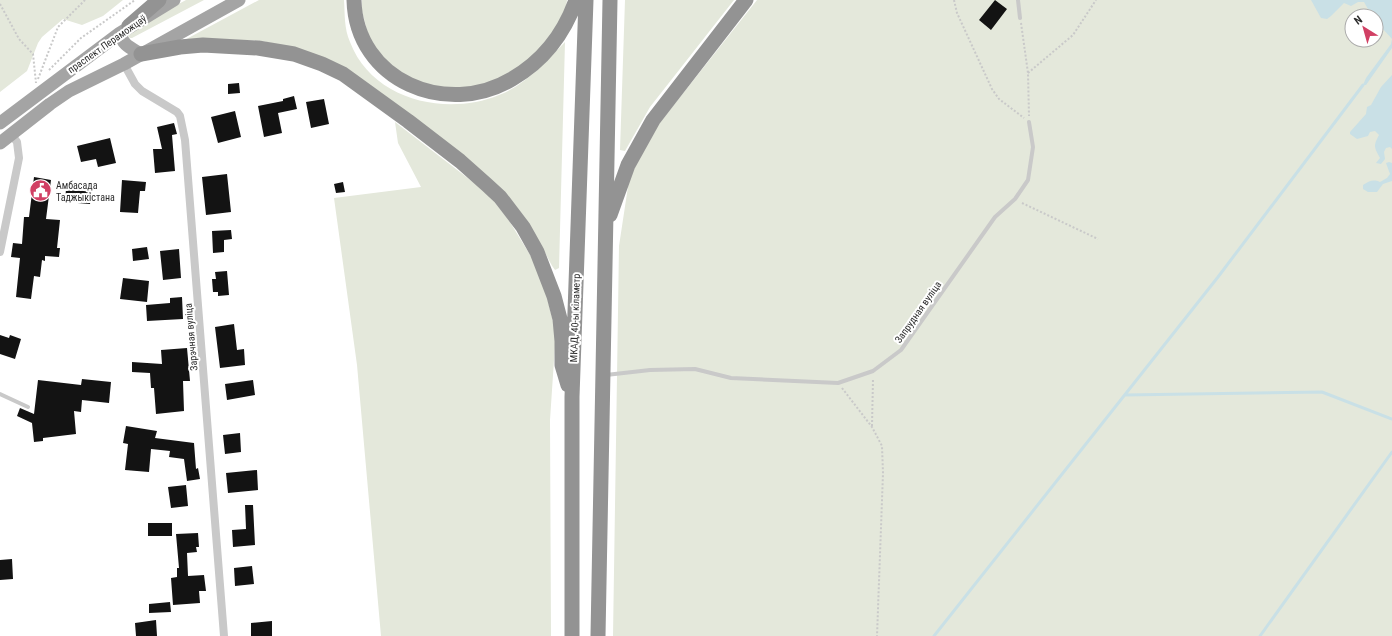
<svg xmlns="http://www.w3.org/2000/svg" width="1392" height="636" viewBox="0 0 1392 636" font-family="'Roboto Condensed',sans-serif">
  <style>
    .green { fill: #e4e8db; fill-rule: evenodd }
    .water { fill: #c9e0e6 }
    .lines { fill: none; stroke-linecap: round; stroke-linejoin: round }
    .stream { stroke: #c9e0e6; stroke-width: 3 }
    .building { fill: #131313 }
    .path { stroke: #c9c9c9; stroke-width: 2; stroke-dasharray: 2 2; stroke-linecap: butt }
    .lane { stroke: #c9c9c9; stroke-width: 4 }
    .street { stroke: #c9c9c9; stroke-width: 8 }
    .primary { stroke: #a4a4a4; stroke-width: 13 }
    .highway { stroke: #939393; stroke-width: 15 }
    .labels { text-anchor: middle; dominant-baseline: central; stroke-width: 4; stroke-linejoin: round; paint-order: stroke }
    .street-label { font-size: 10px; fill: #2c2c2c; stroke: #fff }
    .poi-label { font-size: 10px; fill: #2c2c2c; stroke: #fff; text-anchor: start }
  </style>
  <rect width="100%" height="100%" fill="#fff"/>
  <path class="green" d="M0 0H123L103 16 82 25 63 19 42 37 38 43 27 71 0 92Z
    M186 0H204L132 38H130L128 36V32L130 30Z
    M259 0H344C345 15 344 28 350 42 372 100 446 117 499 95 527 84 545 62 565 42L559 268 555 270C550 264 548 257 544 251 533 232 523 214 509 198L295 48 262 41 221 39 179 43Z
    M362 0H567L566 7 560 23 524 68 467 92 413 85 371 46 362 11Z
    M625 0H734L650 107 625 151 620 150Z
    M757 0H1392V636H613L619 246 629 180 650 135ZM1352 16H1376V40H1352Z
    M395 122 478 186 493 200 508 219 532 258 542 278 558 341 555 345 550 420 551 636H381L357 365 334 198 421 187 398 143Z"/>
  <path class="water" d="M1311 0H1392V48L1366 85H1363L1366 78 1391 44 1392 39C1389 35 1383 30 1381 26 1379 18 1377 11 1368 9L1364 2H1358L1351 6 1344 3 1331 16 1327 19 1321 18Z
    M1392 75V149L1390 147 1386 148 1384 152 1385 159 1381 164 1376 163 1380 158C1374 147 1373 146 1379 135L1375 131 1370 132 1368 136 1357 139 1350 134V132L1366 114 1367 107 1371 105 1381 87Z
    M1389 162 1392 163V181L1383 184 1377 192H1368L1363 189V185C1369 181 1373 179 1380 182L1387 178 1390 174 1386 163Z"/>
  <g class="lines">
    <path class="stream" d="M1125 395 1322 392 1392 419
      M934 636 1218 277 1363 85
      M1260 636 1392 452"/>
  </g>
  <path class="building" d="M995 0 1007 9 991 30 979 20Z
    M239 83 240 93 228 94V84Z
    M294 96 297 109 278 113 282 133 264 137 258 106 283 101V99Z
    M324 99 329 124 311 128 306 102Z
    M235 111 241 137 218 143 211 117Z
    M174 123 177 134 172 135 175 171 155 173 153 149H162L157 127Z
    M110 138 116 163 98 167 96 159 81 162 77 146Z
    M227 174 231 212 206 215 202 177Z
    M34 177 51 180 46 219 60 220 57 248H60L59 257 45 256V261L42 260 40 277 34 276 31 299 16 297 20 258 11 257 13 243 22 244 24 217H29Z
    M122 180 146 182 145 191H140L138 213 120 212Z
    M343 182 345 192 336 193 334 184Z
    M66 189 92 192 90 204 65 202Z
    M231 230 232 239 224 240V252L213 253 212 231Z
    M147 247 149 259 133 261 132 249Z
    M179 249 181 278 163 280 160 251Z
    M227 271 229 295 218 296V292H213L212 279H216L215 272Z
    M123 278 149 281 147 302 120 299Z
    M182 297 183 319 147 321 146 305 170 303V298Z
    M234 324 237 350 244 349 245 365 220 368 215 327Z
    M0 335 9 338 10 335 21 339 15 359 0 354Z
    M187 348 190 381H183L184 411 156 414 154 388H151L150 373 132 372V362L162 364 161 350Z
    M82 379 111 382 109 403 82 400 81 412 74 411 76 434 43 438V441L34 442 32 423 17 416 20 408 34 414 38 380 81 385Z
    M253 380 255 395 227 400 225 384Z
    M126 426 157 431 155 438 194 443 196 469 198 468 200 479 187 481 184 459 169 457 170 451 151 449 149 472 125 470 128 444 123 443Z
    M240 433 241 452 225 454 223 435Z
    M257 470 258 490 228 493 226 473Z
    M186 485 188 506 171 508 168 487Z
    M245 505H253L255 545 233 547 232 530 246 529Z
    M148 523H172V536H148Z
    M198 533 199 547H196L197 552 187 553 188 576 204 575 206 591H199L200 603 173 605 171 578 177 577V568H179L176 534Z
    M12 559 13 579 0 580V560Z
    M252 566 254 584 235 586 234 568Z
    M170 602 171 612 149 613V604Z
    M156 620 157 636H136L135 623Z
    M272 621V636H251V623Z"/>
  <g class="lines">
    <path class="path" d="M954 0 957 13 992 89 999 99 1024 118
      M0 4 19 39 33 54 36 83
      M1021 23 1028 73 1029 116
      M49 70 81 38 135 0
      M1028 73 1073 35 1096 0
      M38 79 58 27 85 0
      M1022 203 1098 239
      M842 388 872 427 882 446 883 473 877 636
      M872 426 873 379"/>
    <path class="lane" d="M1018 0 1020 18
      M606 375 650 370 695 369 731 378 838 383 873 371 901 350 995 217 1015 199 1028 180 1033 147 1029 122
      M0 394 28 407"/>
    <path class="street" d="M124 64 135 84 142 91 177 112 180 116 185 140 224 636
      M0 252 19 158 17 142 11 134"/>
    <path class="primary" d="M120 33C122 45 131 48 141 54
      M0 123 120 33 174 0
      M0 143 50 104 69 91 124 64 239 0"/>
    <path class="highway" d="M354 0C356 81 447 118 512 79 543 61 564 34 576 0
      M129 26 159 0
      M141 54 180 47 203 45 258 48 294 54 322 64 343 74 408 121 460 161 487 185 500 197 523 227 537 252 554 296 560 319 562 341V365L568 385
      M610 215 628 165 653 120 746 0
      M572 636V397L586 0
      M598 636 610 0"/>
  </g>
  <defs>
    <symbol id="civic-disc" viewBox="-11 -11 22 22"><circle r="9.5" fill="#d14064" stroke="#fff"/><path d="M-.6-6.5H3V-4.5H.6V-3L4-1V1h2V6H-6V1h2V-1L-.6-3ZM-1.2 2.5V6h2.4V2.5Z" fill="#fff"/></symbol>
  </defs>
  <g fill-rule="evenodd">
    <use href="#civic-disc" x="28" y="178" width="25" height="25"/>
  </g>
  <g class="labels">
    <g class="street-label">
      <text transform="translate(107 44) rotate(-35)">праспект Пераможцаў</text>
      <text transform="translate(918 312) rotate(-55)">Запрудная вуліца</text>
      <text transform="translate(575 318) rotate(-88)">МКАД, 40-ы кіламетр</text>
      <text transform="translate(191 337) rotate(-95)">Зарэчная вуліца</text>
    </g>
    <g class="poi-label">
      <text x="56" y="185">Амбасада<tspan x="56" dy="12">Таджыкістана</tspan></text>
    </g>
  </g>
  <g transform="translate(1364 28) rotate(323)"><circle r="19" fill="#ffffff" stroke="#ababab"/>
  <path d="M0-3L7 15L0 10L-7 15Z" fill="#d14064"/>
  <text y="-6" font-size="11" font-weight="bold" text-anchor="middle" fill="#2c2c2c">N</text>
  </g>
</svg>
